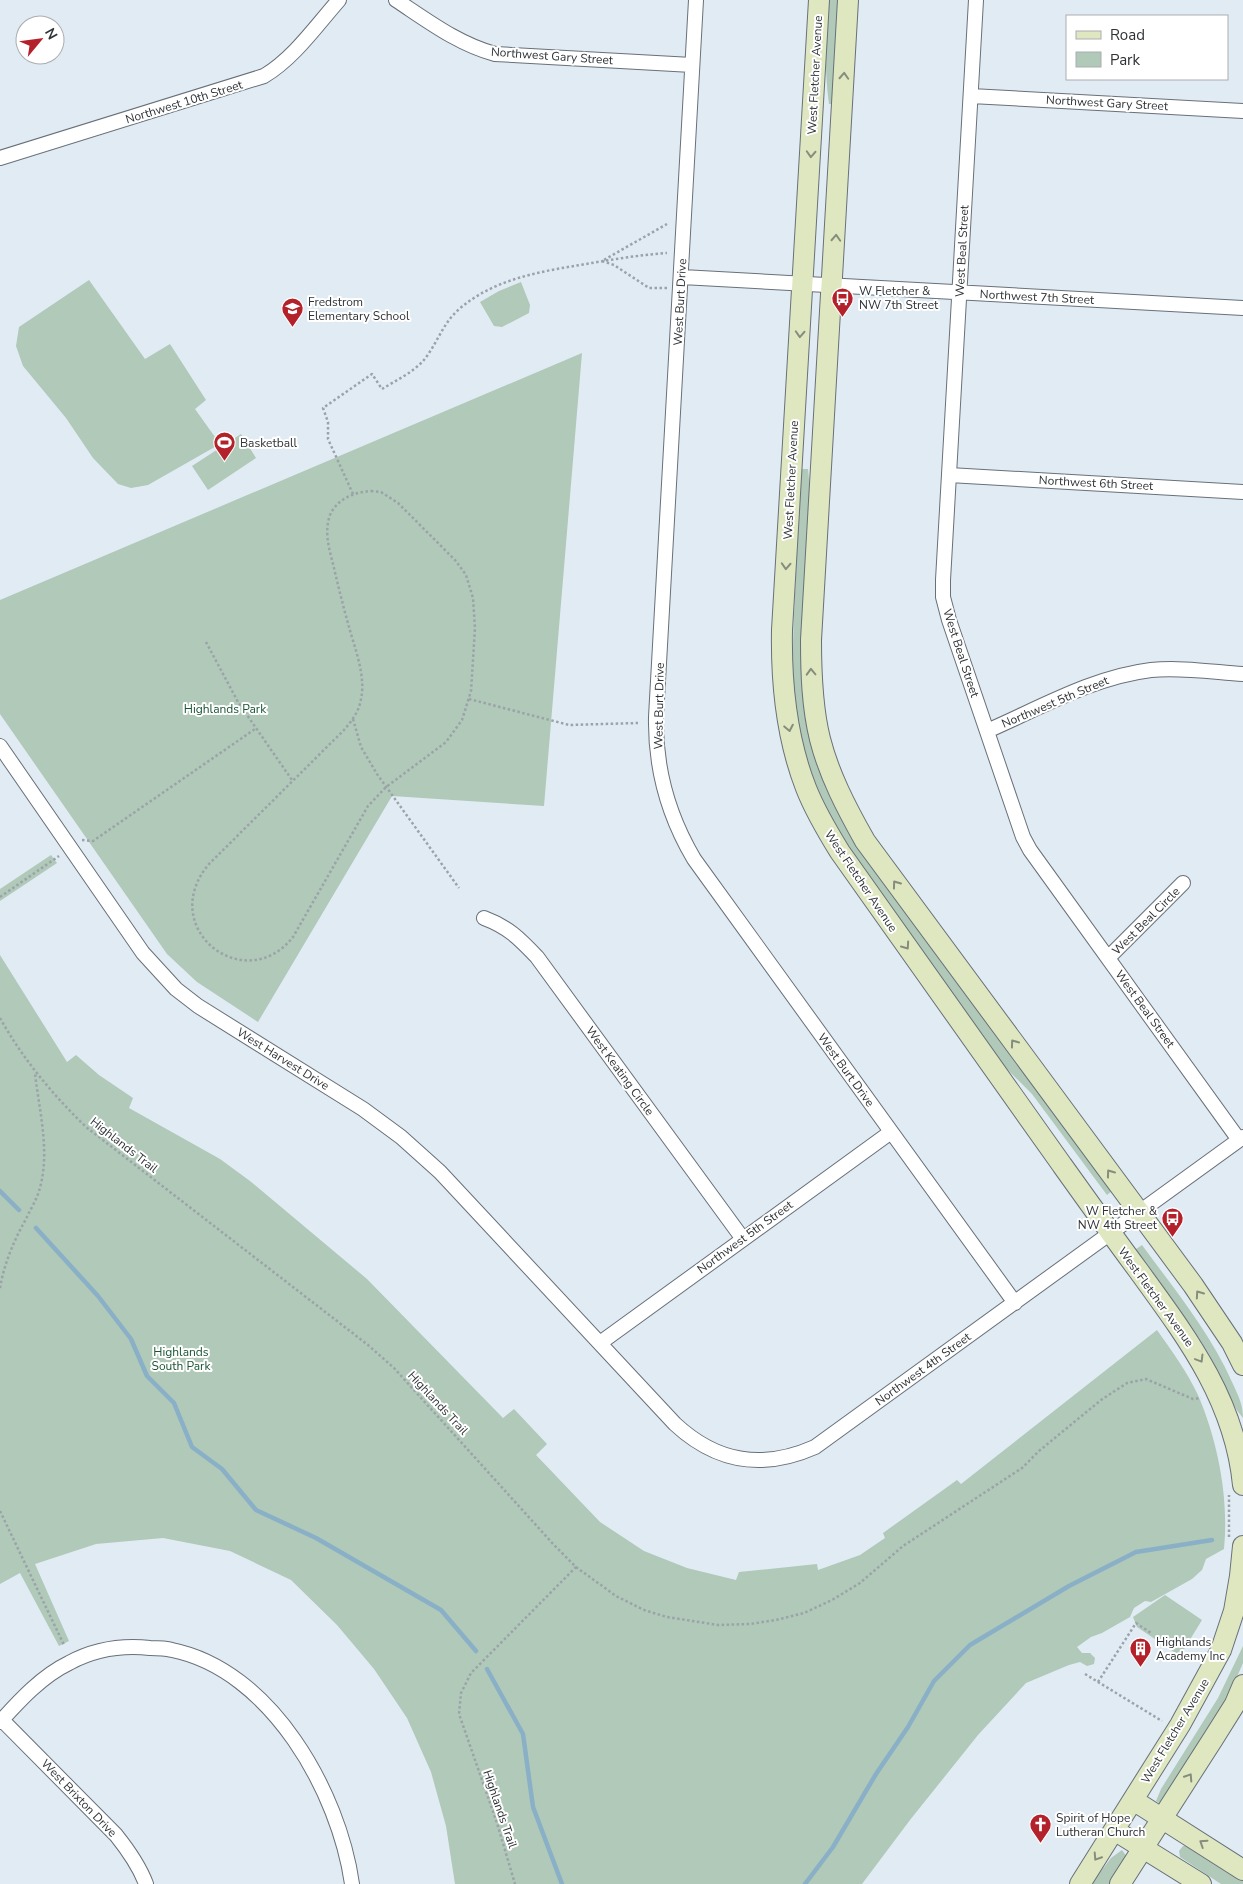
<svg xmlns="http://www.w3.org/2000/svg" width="1243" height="1884" viewBox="0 0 1243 1884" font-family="'Nunito Sans',sans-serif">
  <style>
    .green { fill: #b0c9b8 }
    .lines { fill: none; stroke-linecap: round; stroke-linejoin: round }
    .stream { stroke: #8ab0c7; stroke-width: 4.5 }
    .minor-casing { stroke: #687078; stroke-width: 16 }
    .secondary-casing { stroke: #687078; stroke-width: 22 }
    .path { stroke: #9ba3a9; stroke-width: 2.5; stroke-dasharray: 2.5 2.5; stroke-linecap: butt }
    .minor { stroke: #fff; stroke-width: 14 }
    .secondary { stroke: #dfe7c1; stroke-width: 20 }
    .oneway { stroke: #878d7c }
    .labels { text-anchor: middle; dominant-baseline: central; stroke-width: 4; stroke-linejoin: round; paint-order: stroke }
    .street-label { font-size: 12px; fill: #2f3336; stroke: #fff }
    .poi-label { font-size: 12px; fill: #2f3336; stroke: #fff; text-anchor: start }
    .park-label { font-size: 12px; fill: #195534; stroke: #fff }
  </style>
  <rect width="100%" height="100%" fill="#e1ebf4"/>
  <path class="green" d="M828 0H839L834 104H829C824 69 826 35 828 0Z
    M89 280 145 359 170 344 206 400 195 409 220 444 148 485 131 488 118 484 93 458 66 418 23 366 16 346 19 327Z
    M521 282 530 305 529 313 502 327 494 326 480 302 499 291Z
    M582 353 544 806 392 796 258 1022 197 982 167 954 0 714V600Z
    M241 434 256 458 208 490 192 466Z
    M801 469H808L810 490 817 758 1113 1190 1107 1195 1032 1094 1003 1065 855 859C829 818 808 775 799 727 790 683 793 639 795 594 797 552 799 511 801 469Z
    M51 855 57 863 0 901V889Z
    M0 955 67 1062 76 1055 99 1075 133 1098 129 1108 220 1159 250 1181 367 1279 503 1418 514 1409 547 1444 536 1455 600 1522 644 1551 687 1568 736 1580 739 1572 817 1564 818 1570 860 1555 885 1538 883 1533 957 1480 961 1484 1157 1330C1172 1351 1187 1372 1198 1395 1218 1442 1229 1498 1224 1549L1206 1559 1202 1570 1192 1579 1151 1602 1145 1601 1134 1608 1130 1617 1102 1633 1091 1637 1077 1647 1082 1653H1090L1095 1658 1094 1664 1087 1666 1080 1662 1069 1665 1026 1683 978 1735 910 1820 862 1884H455L446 1826 431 1772 407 1718 374 1669 337 1625 291 1580 230 1551 163 1538 96 1544 35 1564 69 1641 59 1646 20 1573 0 1584Z
    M1142 1245C1174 1289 1210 1332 1232 1382 1238 1395 1243 1404 1243 1418 1227 1400 1221 1375 1209 1354 1187 1317 1160 1283 1136 1249Z
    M1165 1595 1202 1620 1180 1656 1137 1627 1133 1617Z
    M1243 1646V1663L1229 1695 1161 1804 1156 1801 1161 1789 1218 1698Z
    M1189 1845 1243 1879V1884H1221L1180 1857 1179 1851 1183 1846Z
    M1122 1850 1127 1857 1110 1884H1091L1111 1858Z"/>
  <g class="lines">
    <path class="stream" d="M0 1191 19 1210
      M36 1228 98 1296 131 1339 147 1376 174 1403 192 1447 222 1469 256 1510 316 1538 441 1610 476 1651
      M487 1669 523 1734 533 1807 562 1884
      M805 1884 833 1847 876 1774 908 1727 934 1681 970 1645 1069 1586 1136 1552 1212 1540"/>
    <defs>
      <path id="minor" d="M396 0C428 21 458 44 495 54L692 65
        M696 0 656 717C655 768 668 815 694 859L1015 1303
        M976 0 943 580V597L949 620 1023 837 1030 850 1239 1140
        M971 96 1243 111
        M0 158 264 76C294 58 316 26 339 0
        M682 277 1243 308
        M949 475 1243 492
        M987 731C1040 708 1093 677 1151 670 1181 667 1213 672 1243 674
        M0 746 143 953 176 989 198 1006 363 1109 401 1137 440 1172 675 1424C717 1463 763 1470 815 1447L1243 1137
        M484 918C508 927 519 938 537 957L743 1239
        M1108 958 1183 883
        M600 1343 891 1132
        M2 1720 116 1835C128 1850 139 1865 146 1884
        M0 1722C20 1700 42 1676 69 1663 93 1650 122 1645 150 1648 157 1648 165 1648 172 1650 271 1670 339 1792 352 1884"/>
      <path id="secondary" d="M819 0 782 630C781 683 786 737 806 788 815 811 827 831 840 852 914 957 988 1061 1062 1165 1087 1200 1112 1235 1138 1270 1186 1336 1235 1400 1243 1485
        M848 0 811 640C811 673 812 707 820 739 829 775 847 809 865 841L1193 1285 1232 1343 1243 1365
        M1133 1800 1243 1870
        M1114 1830 1201 1884
        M1080 1884 1180 1725 1221 1650 1234 1611 1240 1576 1243 1546
        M1120 1884 1213 1739 1235 1704 1243 1685"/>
    </defs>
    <use href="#minor" class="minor-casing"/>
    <use href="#secondary" class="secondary-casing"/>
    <path class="path" d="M667 288H649L614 265 602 261 667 224
      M371 491 381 492 398 503 455 560 466 575 473 598 475 628 471 691 462 720 446 742 386 787 368 806 293 937C245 998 155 928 209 864L343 731C351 722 359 712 361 699 366 676 355 649 349 627 343 606 338 585 333 564 329 548 324 532 330 515 337 499 354 492 371 491Z
      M353 494 328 439V422L323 408 372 374 382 389C395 381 412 373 423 361 436 346 442 325 457 311 491 280 537 272 580 265 609 260 638 255 667 253
      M206 642 238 702 292 780
      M469 699 569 725 638 723
      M353 719 361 747 377 774 459 888
      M82 840 93 841 255 729
      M0 897 59 856
      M0 1018C23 1059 52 1094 86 1127L368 1345 394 1368 554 1545 576 1567 471 1673 461 1693 459 1714 497 1823 515 1884
      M0 1288C4 1264 14 1240 26 1219 30 1210 36 1201 39 1191 51 1153 39 1111 35 1073
      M0 1511 64 1645
      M1229 1537V1495
      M576 1567 616 1596 644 1610 667 1617 718 1625 750 1624 776 1620 804 1613 832 1600 860 1583 903 1546 1022 1468 1039 1451 1101 1400 1127 1383 1146 1379 1193 1399 1201 1398
      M1085 1674 1162 1721
      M1098 1682 1136 1623 1151 1633"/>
    <use href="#minor" class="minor"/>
    <use href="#secondary" class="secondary"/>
  </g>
  <defs><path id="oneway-chevron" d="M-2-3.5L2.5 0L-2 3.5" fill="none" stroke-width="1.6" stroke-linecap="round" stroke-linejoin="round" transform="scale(1.25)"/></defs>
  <g class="oneway">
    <use href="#oneway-chevron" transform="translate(844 76) rotate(-87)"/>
    <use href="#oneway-chevron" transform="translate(811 154) rotate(93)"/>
    <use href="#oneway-chevron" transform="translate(836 238) rotate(-87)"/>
    <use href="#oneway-chevron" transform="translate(800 334) rotate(93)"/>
    <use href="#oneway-chevron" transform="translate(786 566) rotate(93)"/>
    <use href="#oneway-chevron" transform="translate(811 672) rotate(-92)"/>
    <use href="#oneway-chevron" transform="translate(789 728) rotate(79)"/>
    <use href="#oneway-chevron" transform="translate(896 884) rotate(-126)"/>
    <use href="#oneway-chevron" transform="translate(906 946) rotate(55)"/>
    <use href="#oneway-chevron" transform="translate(1014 1043) rotate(-126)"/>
    <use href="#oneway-chevron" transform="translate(1110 1173) rotate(-126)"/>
    <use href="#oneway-chevron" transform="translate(1199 1294) rotate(-125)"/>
    <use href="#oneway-chevron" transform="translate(1200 1359) rotate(59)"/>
    <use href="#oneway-chevron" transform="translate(1189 1777) rotate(-57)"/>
    <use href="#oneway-chevron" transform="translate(1203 1843) rotate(-147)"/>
    <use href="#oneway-chevron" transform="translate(1097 1857) rotate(123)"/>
  </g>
  <defs>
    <symbol id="bus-pin" viewBox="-11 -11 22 30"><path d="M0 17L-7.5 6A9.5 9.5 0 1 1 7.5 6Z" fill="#b3222a" stroke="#fff"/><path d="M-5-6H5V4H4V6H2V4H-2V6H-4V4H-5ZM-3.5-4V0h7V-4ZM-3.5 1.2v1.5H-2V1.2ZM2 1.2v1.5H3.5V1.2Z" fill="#fff"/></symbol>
    <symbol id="school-pin" viewBox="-11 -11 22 30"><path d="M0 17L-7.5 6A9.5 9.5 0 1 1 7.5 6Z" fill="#b3222a" stroke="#fff"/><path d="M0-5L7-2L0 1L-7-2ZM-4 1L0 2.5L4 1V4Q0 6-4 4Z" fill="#fff"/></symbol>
    <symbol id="stadium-pin" viewBox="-11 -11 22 30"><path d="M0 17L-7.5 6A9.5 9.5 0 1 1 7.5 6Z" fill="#b3222a" stroke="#fff"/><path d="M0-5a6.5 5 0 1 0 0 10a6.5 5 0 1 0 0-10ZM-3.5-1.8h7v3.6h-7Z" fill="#fff"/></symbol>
    <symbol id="building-pin" viewBox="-11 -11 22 30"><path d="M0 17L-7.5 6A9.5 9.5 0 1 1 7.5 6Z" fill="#b3222a" stroke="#fff"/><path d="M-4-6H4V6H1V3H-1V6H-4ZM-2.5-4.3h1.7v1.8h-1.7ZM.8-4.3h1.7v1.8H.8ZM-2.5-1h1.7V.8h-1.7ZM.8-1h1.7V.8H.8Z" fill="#fff"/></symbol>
    <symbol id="church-pin" viewBox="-11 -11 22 30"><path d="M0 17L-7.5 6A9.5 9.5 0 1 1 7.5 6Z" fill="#b3222a" stroke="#fff"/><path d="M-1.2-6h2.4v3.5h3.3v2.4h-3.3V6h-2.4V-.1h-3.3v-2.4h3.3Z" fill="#fff"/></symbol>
  </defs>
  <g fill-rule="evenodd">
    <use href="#bus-pin" x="830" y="286" width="25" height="34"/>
    <use href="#school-pin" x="280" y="296" width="25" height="34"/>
    <use href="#stadium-pin" x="212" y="430" width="25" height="34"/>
    <use href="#bus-pin" x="1160" y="1206" width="25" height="34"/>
    <use href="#building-pin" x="1128" y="1636" width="25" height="34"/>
    <use href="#church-pin" x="1028" y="1812" width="25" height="34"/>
  </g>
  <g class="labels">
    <g class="street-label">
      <text transform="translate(552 56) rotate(4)">Northwest Gary Street</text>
      <text transform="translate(815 75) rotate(-87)">West Fletcher Avenue</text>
      <text transform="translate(184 102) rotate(-17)">Northwest 10th Street</text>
      <text transform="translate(1107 103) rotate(3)">Northwest Gary Street</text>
      <text transform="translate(962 251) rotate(-87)">West Beal Street</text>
      <text transform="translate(1037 297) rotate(3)">Northwest 7th Street</text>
      <text transform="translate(680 302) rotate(-87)">West Burt Drive</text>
      <text transform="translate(791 480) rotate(-87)">West Fletcher Avenue</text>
      <text transform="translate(1096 483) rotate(3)">Northwest 6th Street</text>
      <text transform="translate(961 653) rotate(72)">West Beal Street</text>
      <text transform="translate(1055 702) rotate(-23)">Northwest 5th Street</text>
      <text transform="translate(659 706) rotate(-89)">West Burt Drive</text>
      <text transform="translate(861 881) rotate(56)">West Fletcher Avenue</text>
      <text transform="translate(1146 921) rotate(-45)">West Beal Circle</text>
      <text transform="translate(1145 1009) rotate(54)">West Beal Street</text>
      <text transform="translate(283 1059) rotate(32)">West Harvest Drive</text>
      <text transform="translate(846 1070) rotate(54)">West Burt Drive</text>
      <text transform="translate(620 1071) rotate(54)">West Keating Circle</text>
      <text transform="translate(124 1145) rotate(38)">Highlands Trail</text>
      <text transform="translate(745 1237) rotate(-36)">Northwest 5th Street</text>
      <text transform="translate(1156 1297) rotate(54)">West Fletcher Avenue</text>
      <text transform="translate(923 1369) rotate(-36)">Northwest 4th Street</text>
      <text transform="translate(438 1403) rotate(47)">Highlands Trail</text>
      <text transform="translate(1175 1731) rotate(-59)">West Fletcher Avenue</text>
      <text transform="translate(79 1798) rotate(46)">West Brixton Drive</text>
      <text transform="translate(500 1809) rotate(71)">Highlands Trail</text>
    </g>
    <g class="poi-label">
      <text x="859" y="291">W Fletcher &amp;<tspan x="859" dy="14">NW 7th Street</tspan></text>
      <text x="308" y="302">Fredstrom<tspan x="308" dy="14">Elementary School</tspan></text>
      <text x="240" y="443">Basketball</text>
      <text x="1157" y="1211" text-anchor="end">W Fletcher &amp;<tspan x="1157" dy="14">NW 4th Street</tspan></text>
      <text x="1156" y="1642">Highlands<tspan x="1156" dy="14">Academy Inc</tspan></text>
      <text x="1056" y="1818">Spirit of Hope<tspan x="1056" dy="14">Lutheran Church</tspan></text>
    </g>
    <g class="park-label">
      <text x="225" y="709">Highlands Park</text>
      <text x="181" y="1352">Highlands<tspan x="181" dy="14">South Park</tspan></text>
    </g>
  </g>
  <rect x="1066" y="15" width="162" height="65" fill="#ffffff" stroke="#acadaf"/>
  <rect x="1076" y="31" width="25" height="8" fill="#dfe7c1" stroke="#acadaf"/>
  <text x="1110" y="40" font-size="15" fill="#2f3336">Road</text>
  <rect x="1076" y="52" width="25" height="15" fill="#b0c9b8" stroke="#acadaf"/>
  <text x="1110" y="65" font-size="15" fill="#2f3336">Park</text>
  <g transform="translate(40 40) rotate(61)"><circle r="24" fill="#ffffff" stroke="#acadaf"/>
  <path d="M0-4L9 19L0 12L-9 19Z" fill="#b3222a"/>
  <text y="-8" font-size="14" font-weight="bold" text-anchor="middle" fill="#2f3336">N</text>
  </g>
</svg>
